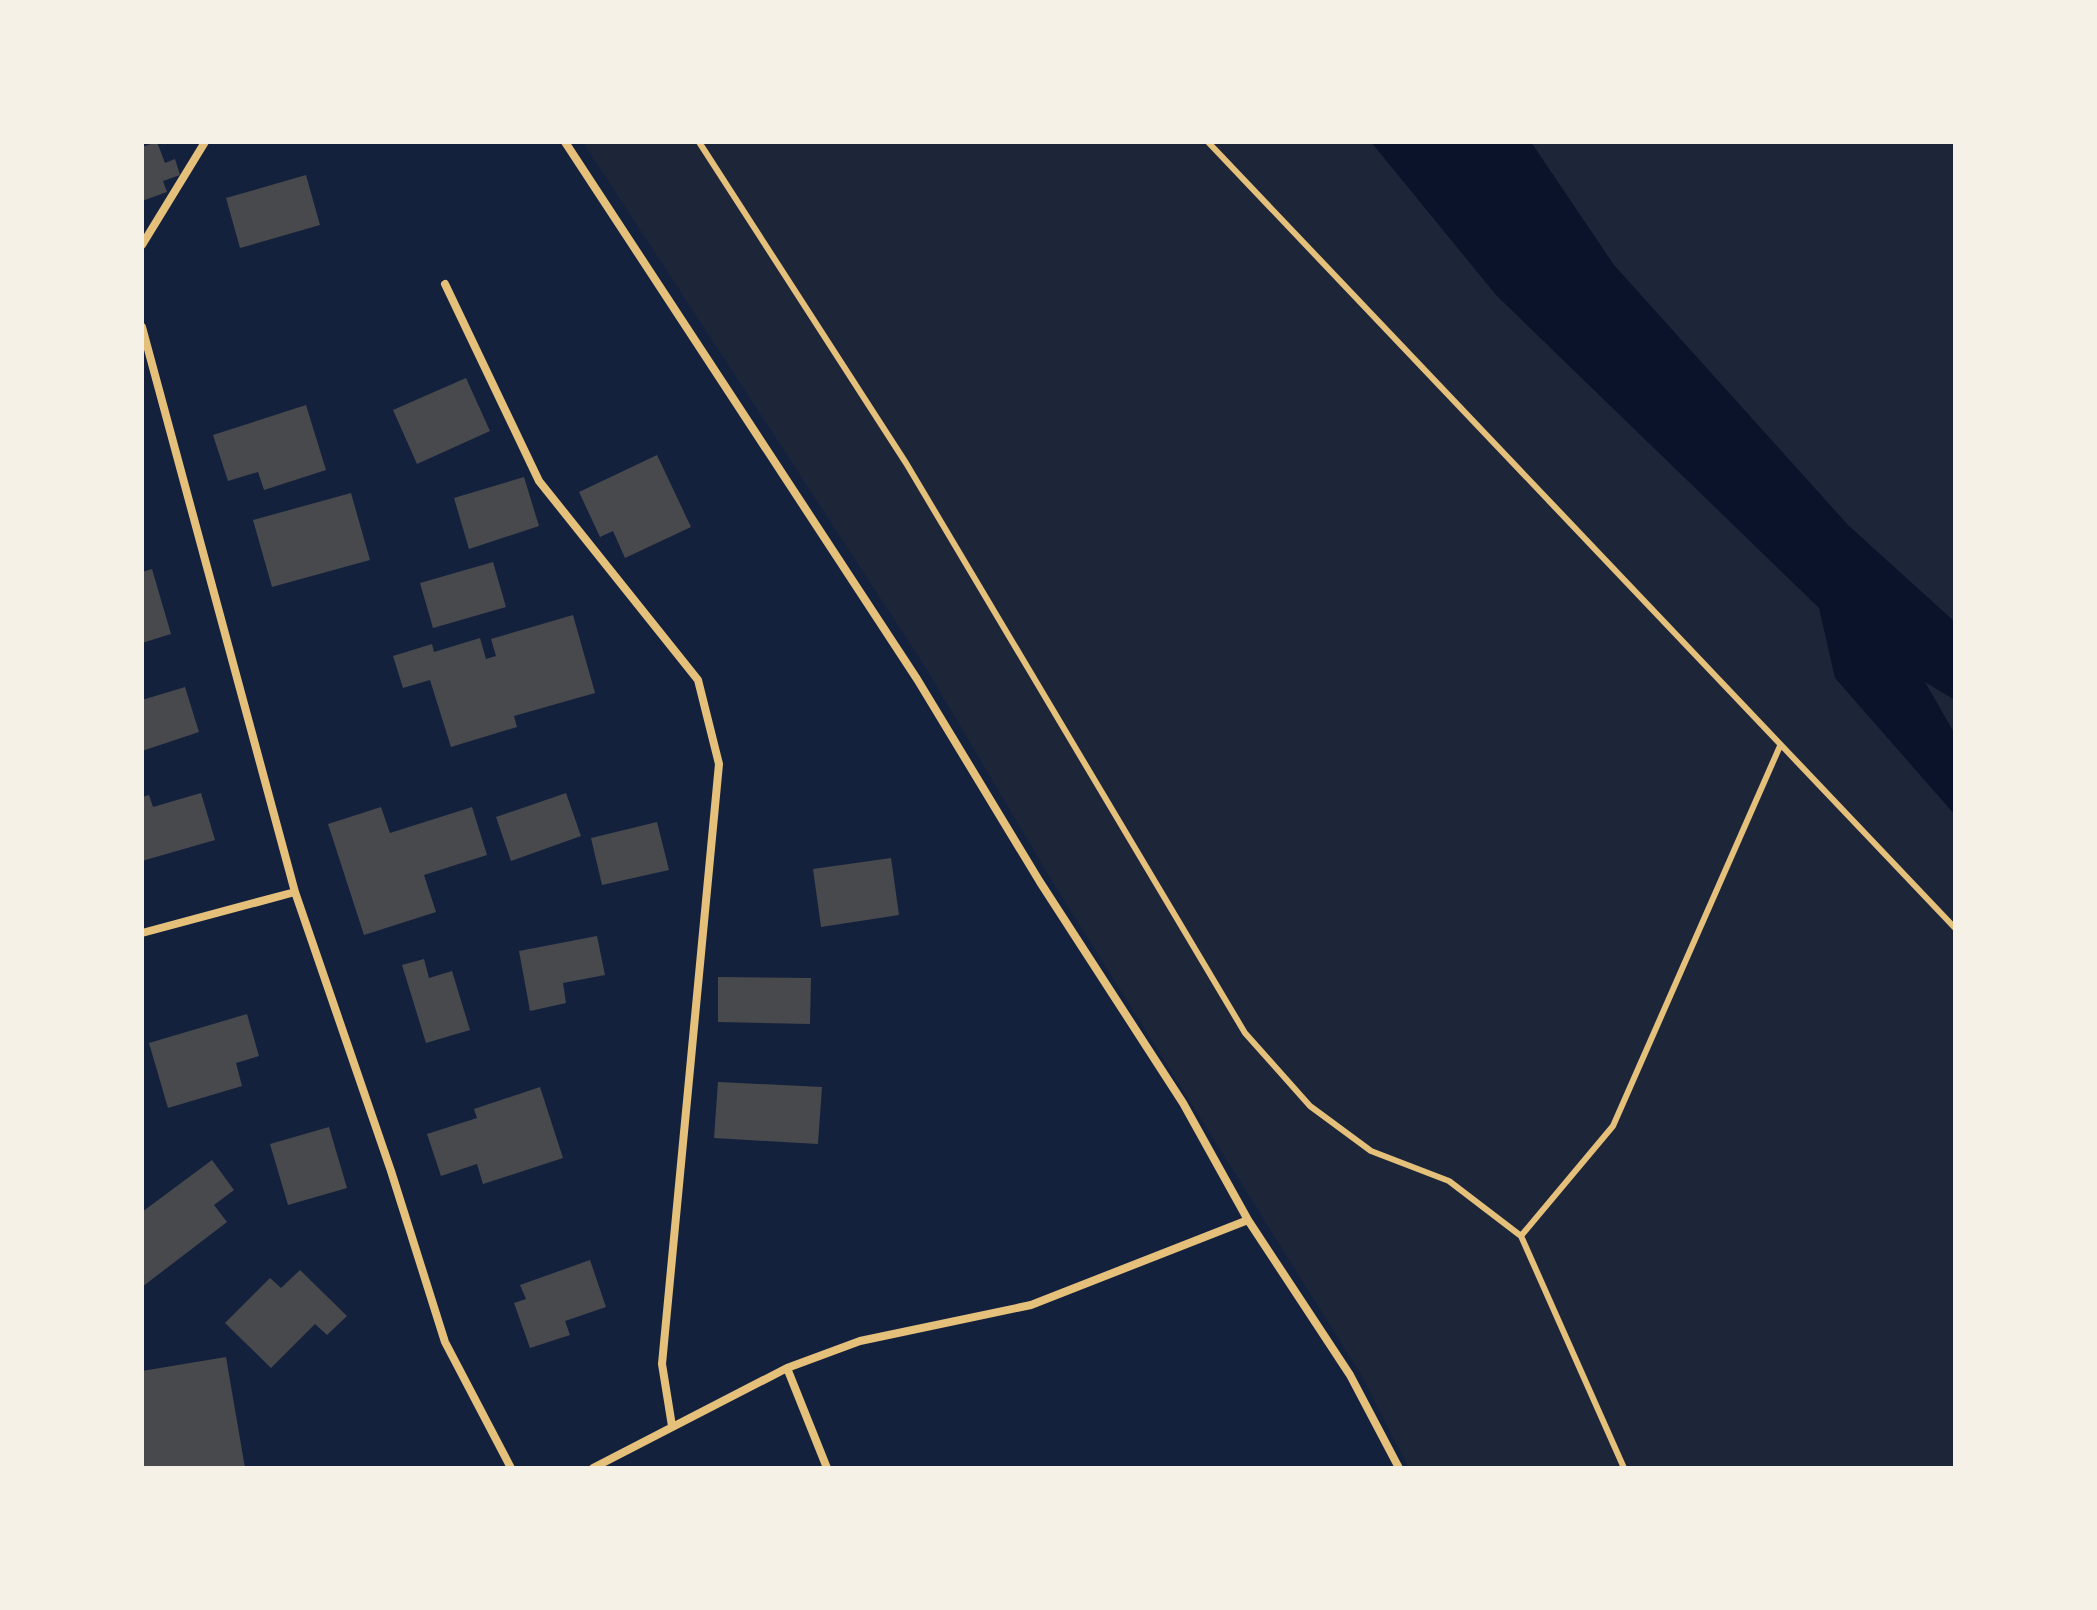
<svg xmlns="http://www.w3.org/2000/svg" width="2097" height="1610" viewBox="0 0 2097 1610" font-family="'PT Sans',sans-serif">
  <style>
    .green { fill: #1d2539 }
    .water { fill: #0b132b }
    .building { fill: #48494c }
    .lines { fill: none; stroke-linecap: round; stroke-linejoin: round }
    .service { stroke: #e5c07b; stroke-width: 6 }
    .minor { stroke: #e5c07b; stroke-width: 8 }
  </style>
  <rect width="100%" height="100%" fill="#14213d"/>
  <path class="green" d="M583 142H1955V1468H1409L1360 1373 1049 876 926 668Z"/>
  <path class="water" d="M1371 142H1531L1614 265 1848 525 1955 622V700L1925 682 1955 734V815L1835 678 1819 608 1496 295Z"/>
  <path class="building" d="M157 142 165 163 175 159 180 175 163 181 167 192 142 201V147Z
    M306 175 320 225 240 248 226 198Z
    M466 378 490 431 417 464 393 410Z
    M306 405 326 470 264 490 258 472 228 481 213 435Z
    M657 455 691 527 625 558 613 531 600 537 579 492Z
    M524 477 539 526 469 549 454 498Z
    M351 493 370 560 272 587 253 520Z
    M493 562 506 607 433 628 420 583Z
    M152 569 171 634 142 643V572Z
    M573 615 595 693 514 716 517 727 451 747 430 680 403 688 393 656 432 644 434 652 480 638 486 659 496 656 491 639Z
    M185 687 199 732 142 751V700Z
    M201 793 215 840 142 861V797L149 795 153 807Z
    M566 793 581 836 511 861 496 817Z
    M381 807 390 833 472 807 487 855 424 875 436 912 364 935 328 824Z
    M657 822 669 870 602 885 591 838Z
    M891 858 899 915 821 927 813 869Z
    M597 936 605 975 563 983 566 1003 530 1011 519 951Z
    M424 959 429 978 452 971 470 1030 426 1043 402 965Z
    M718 977 811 978 810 1024 718 1022Z
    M247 1014 259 1056 236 1063 242 1086 168 1108 149 1043Z
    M718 1082 822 1087 818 1144 714 1138Z
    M540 1087 563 1158 483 1184 477 1164 441 1176 427 1134 477 1118 474 1109Z
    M329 1127 347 1188 288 1205 270 1144Z
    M212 1160 234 1190 214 1205 227 1222 142 1287V1212Z
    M590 1260 606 1307 565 1321 570 1335 530 1348 514 1303 526 1299 520 1285Z
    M300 1270 347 1316 327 1335 315 1324 271 1368 225 1323 270 1278 281 1288Z
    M226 1357 245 1468H142V1371Z"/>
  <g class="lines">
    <path class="service" d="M699 142 906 463 1245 1033 1310 1106 1371 1151 1449 1181 1521 1236 1624 1468
      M1208 142 1955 928
      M1521 1236 1613 1126 1780 746"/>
    <path class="minor" d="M565 142 917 679 1040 882 1183 1103 1248 1220 1350 1375 1399 1468
      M142 245 205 142
      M445 284 539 481 698 680 719 764 662 1364 672 1426
      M142 327 295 892 391 1171 445 1342 511 1468
      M142 933 295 892
      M787 1368 827 1468
      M593 1468 787 1368 860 1341 1031 1305 1248 1220"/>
  </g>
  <rect width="2097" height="1610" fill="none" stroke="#f6f1e7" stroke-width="288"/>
</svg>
